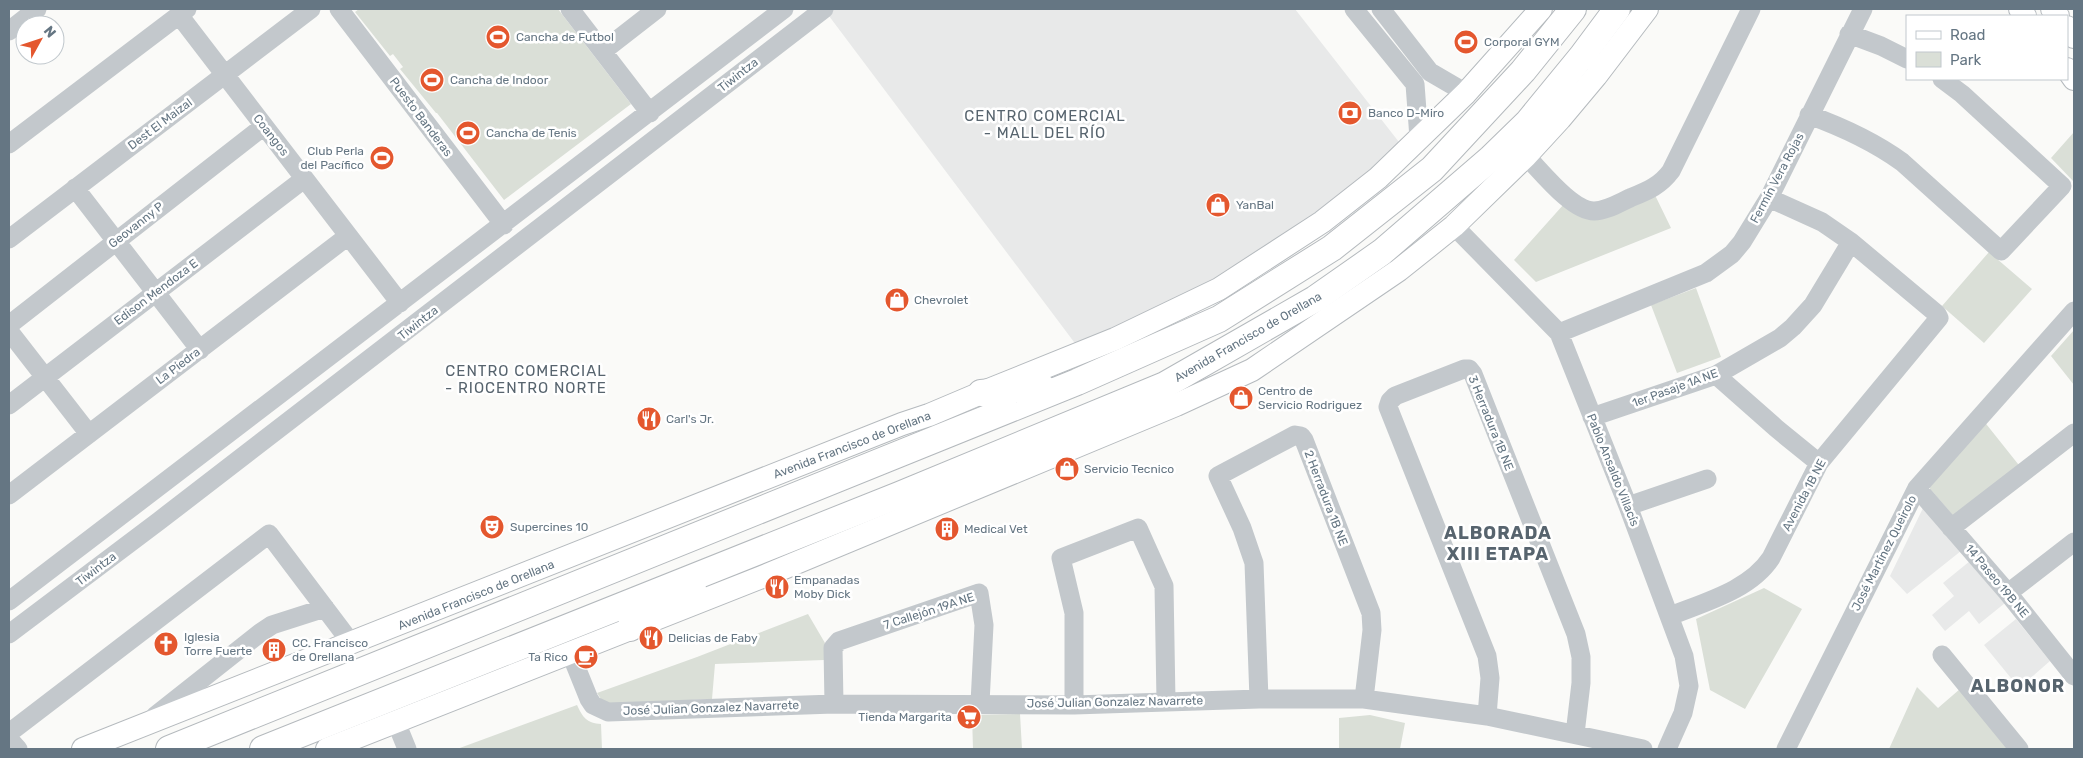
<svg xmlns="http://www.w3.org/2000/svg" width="2083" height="758" viewBox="0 0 2083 758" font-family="Rubik,sans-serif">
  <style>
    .built { fill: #e8e9e9 }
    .green { fill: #dadfd7 }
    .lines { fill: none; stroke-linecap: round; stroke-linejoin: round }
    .major-casing { stroke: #b5babe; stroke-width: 24 }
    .highway-casing { stroke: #b4b9bd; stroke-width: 28 }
    .minor { stroke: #c3c8cc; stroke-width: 19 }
    .major { stroke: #fff; stroke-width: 22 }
    .highway { stroke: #fff; stroke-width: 26 }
    .labels { text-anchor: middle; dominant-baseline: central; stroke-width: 5; stroke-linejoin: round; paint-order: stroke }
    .poi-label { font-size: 12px; fill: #657683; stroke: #fff; text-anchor: start }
    .street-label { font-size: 12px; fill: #657683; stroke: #fff }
    .quarter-label { font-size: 15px; letter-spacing: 1px; fill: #57646e; stroke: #fff }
    .district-label { font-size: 18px; font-weight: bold; letter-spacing: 1px; fill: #57646e; stroke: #fff }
  </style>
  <rect width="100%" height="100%" fill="#fafaf8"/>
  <path class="built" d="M830 9H1295L1406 151 1246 271 1077 346 826 12Z
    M1924 506 1961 551 1907 594 1890 576Z
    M1970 561 2005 603 1979 624 1969 611 1945 631 1932 615 1954 596 1943 583Z
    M2016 619 2050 661 2019 688 1984 645Z"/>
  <path class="green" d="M359 9H558L631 104 504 200 437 113H436L400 69 403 67 393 54 390 56 355 12Z
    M2074 132V182L2051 158Z
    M1653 191 1671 228 1536 282 1514 260 1564 204 1575 212Z
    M1989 252 2032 289 1984 343 1942 306Z
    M1696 288 1721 357 1677 373 1651 305Z
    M2074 330V385L2051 356Z
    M1983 420 2022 469 1956 519 1926 484Z
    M1764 588 1802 609 1745 709 1710 690 1696 619Z
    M808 614 825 643 824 660 715 664 712 699 609 704 603 702 597 693 697 657Z
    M1917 687 1938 708 1960 689 2011 749H1889Z
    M577 705C583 718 587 723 601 724L602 749H457Z
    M1020 714 1022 749H973L972 715Z
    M1370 715 1405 723 1400 749H1339V718Z"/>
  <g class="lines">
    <defs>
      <path id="major" d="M2020 9 2025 16
        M2052 9 2058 16
        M2067 27 2074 37
        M2067 69 2074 79
        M83 749 902 424 929 415 981 393 1115 339 1219 289 1322 222 1378 178 1466 93 1541 9
        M327 749 762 577 1176 405 1252 370 1399 270 1454 226 1526 156 1560 119 1596 76 1647 9"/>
      <path id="highway" d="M981 393 1042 387
        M1002 464 1054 454
        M630 628 693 589
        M169 749 1077 382 1219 319 1332 248 1432 169 1523 71 1573 9
        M263 749 899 495 1165 385 1315 299 1382 252 1491 158 1528 122 1582 56 1617 9"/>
    </defs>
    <use href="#major" class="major-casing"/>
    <use href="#highway" class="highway-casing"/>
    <path class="minor" d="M339 9 504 225
      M570 9 650 113
      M1354 9 1415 84 1419 138
      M1381 9 1430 72 1466 93
      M179 15 400 303
      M9 31 37 9
      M1849 34 1881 46 1907 59
      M603 51 657 9
      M1809 115C1842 127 1873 141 1902 162L2001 251 2062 186 1962 94 1942 79
      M9 144 187 9
      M1526 156C1541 171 1572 211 1594 211 1606 211 1619 203 1630 198 1647 191 1660 186 1671 171L1751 9
      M75 188 200 350
      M1454 226 1559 333 1628 506 1684 656 1689 686 1683 713 1667 749
      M9 239 311 9
      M9 325 264 126
      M9 331 89 434
      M1559 333 1706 273 1732 254 1742 242 1769 198 1863 9
      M1716 375 1776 428 1819 463
      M9 405 304 179
      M1592 417 1716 375 1780 338 1793 327 1813 305 1851 242
      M1917 488 2008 593 2074 676
      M9 495 348 236
      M1628 506 1707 479
      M1951 528 2074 433
      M2008 593 2074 542
      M9 601 784 9
      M1670 616C1705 602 1750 590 1771 558L1819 463 1939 318 1937 314 1851 242 1822 222 1769 198
      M9 634 159 521 824 9
      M570 652 589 699 593 705 608 712 834 704 1074 705 1259 699H1364L1487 716 1643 749
      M1942 655 2019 749
      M1259 699 1254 563 1242 528 1218 476 1295 435 1301 436 1304 440 1371 613 1372 630 1364 699
      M834 704 833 648 839 641 979 593 984 625 980 703
      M1074 705V613L1061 558 1138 528 1164 586 1166 701
      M155 716 260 633 272 625 325 608
      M1487 716 1490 678 1487 656 1388 407 1390 401 1395 396 1464 369H1469L1473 374 1576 634 1581 657V683L1575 734
      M396 722 407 749
      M9 733 269 534 352 644
      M9 739 18 749
      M1786 749 1917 488 2074 311"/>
    <use href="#major" class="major"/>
    <use href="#highway" class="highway"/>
  </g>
  <defs>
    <symbol id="stadium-disc" viewBox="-11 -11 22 22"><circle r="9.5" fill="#e4572e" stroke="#fff"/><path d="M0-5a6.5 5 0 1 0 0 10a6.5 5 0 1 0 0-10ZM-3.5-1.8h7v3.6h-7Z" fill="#fff"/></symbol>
    <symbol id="bank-disc" viewBox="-11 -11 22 22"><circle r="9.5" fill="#e4572e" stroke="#fff"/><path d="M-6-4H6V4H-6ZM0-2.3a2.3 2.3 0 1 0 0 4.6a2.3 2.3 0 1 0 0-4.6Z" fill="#fff"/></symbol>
    <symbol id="shop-disc" viewBox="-11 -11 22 22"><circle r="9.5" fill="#e4572e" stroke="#fff"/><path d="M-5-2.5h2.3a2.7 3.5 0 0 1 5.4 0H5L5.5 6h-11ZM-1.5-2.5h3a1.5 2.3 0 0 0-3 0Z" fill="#fff"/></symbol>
    <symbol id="restaurant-disc" viewBox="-11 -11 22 22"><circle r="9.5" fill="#e4572e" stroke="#fff"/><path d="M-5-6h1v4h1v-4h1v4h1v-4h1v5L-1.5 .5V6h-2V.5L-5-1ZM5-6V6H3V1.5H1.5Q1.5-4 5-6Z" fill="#fff"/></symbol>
    <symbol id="theatre-disc" viewBox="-11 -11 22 22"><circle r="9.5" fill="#e4572e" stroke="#fff"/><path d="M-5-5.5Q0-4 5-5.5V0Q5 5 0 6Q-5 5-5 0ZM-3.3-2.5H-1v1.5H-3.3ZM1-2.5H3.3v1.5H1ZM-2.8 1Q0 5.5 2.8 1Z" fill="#fff"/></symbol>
    <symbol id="building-disc" viewBox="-11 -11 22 22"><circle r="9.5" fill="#e4572e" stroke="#fff"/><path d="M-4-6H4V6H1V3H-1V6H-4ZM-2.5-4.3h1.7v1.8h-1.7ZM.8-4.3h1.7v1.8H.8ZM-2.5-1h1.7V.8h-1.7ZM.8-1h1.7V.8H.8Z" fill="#fff"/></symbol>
    <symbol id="church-disc" viewBox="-11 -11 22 22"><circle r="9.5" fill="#e4572e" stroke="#fff"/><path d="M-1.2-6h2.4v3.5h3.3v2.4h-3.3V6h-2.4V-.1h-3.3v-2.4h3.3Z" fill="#fff"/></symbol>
    <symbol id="cafe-disc" viewBox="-11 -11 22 22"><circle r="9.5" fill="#e4572e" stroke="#fff"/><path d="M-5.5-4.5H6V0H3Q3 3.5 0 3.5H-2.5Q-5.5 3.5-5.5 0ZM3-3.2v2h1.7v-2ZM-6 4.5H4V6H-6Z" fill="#fff"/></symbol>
    <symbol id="supermarket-disc" viewBox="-11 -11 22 22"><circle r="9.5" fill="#e4572e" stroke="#fff"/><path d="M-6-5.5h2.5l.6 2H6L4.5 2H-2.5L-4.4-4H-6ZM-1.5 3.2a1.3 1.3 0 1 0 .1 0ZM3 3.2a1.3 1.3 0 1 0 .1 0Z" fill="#fff"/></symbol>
  </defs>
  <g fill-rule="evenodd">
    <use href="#stadium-disc" x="484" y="23" width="28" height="28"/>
    <use href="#stadium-disc" x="1452" y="28" width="28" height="28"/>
    <use href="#stadium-disc" x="418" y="66" width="28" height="28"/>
    <use href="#bank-disc" x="1336" y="99" width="28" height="28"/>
    <use href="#stadium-disc" x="454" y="119" width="28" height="28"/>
    <use href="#stadium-disc" x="368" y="144" width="28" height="28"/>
    <use href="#shop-disc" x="1204" y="191" width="28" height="28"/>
    <use href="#shop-disc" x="883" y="286" width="28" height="28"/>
    <use href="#shop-disc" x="1227" y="384" width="28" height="28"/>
    <use href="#restaurant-disc" x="635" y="405" width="28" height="28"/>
    <use href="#shop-disc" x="1053" y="455" width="28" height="28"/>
    <use href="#theatre-disc" x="478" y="513" width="28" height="28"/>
    <use href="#building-disc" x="933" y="515" width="28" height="28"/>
    <use href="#restaurant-disc" x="763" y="573" width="28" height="28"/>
    <use href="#restaurant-disc" x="637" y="624" width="28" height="28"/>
    <use href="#church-disc" x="152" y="630" width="28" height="28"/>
    <use href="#building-disc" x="260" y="636" width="28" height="28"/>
    <use href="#cafe-disc" x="572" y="643" width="28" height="28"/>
    <use href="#supermarket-disc" x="955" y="703" width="28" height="28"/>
  </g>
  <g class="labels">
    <g class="poi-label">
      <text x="516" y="37">Cancha de Futbol</text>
      <text x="1484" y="42">Corporal GYM</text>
      <text x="450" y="80">Cancha de Indoor</text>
      <text x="1368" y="113">Banco D-Miro</text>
      <text x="486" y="133">Cancha de Tenis</text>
      <text x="364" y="151" text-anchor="end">Club Perla<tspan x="364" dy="14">del Pacífico</tspan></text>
      <text x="1236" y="205">YanBal</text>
      <text x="914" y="300">Chevrolet</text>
      <text x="1258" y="391">Centro de<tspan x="1258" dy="14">Servicio Rodriguez</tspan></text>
      <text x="666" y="419">Carl's Jr.</text>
      <text x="1084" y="469">Servicio Tecnico</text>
      <text x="510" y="527">Supercines 10</text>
      <text x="964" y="529">Medical Vet</text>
      <text x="794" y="580">Empanadas<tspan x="794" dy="14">Moby Dick</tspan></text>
      <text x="184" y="637">Iglesia<tspan x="184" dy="14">Torre Fuerte</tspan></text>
      <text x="668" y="638">Delicias de Faby</text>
      <text x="292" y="643">CC. Francisco<tspan x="292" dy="14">de Orellana</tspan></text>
      <text x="568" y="657" text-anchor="end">Ta Rico</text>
      <text x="952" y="717" text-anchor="end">Tienda Margarita</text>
    </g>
    <g class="street-label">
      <text transform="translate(738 75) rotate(-38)">Tiwintza</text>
      <text transform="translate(421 117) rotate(53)">Puesto Banderas</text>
      <text transform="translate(160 124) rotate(-37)">Dest El Maizal</text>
      <text transform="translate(271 135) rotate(52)">Coangos</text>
      <text transform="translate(1777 178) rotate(-62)">Fermín Vera Rojas</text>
      <text transform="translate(136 225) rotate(-38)">Geovanny P</text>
      <text transform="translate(156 292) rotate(-37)">Edison Mendoza E</text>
      <text transform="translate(418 323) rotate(-38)">Tiwintza</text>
      <text transform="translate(1248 337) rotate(-30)">Avenida Francisco de Orellana</text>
      <text transform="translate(178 366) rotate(-37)">La Piedra</text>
      <text transform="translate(1675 388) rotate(-20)">1er Pasaje 1A NE</text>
      <text transform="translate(1491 423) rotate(68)">3 Herradura 1B NE</text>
      <text transform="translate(852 445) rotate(-21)">Avenida Francisco de Orellana</text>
      <text transform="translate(1613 470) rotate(68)">Pablo Ansaldo Villacís</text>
      <text transform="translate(1804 495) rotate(-62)">Avenida 1B NE</text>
      <text transform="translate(1326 498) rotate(69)">2 Herradura 1B NE</text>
      <text transform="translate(1884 553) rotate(-63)">José Martínez Queirolo</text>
      <text transform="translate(96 569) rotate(-37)">Tiwintza</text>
      <text transform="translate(1997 581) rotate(50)">14 Paseo 19B NE</text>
      <text transform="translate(476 595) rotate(-22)">Avenida Francisco de Orellana</text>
      <text transform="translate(929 611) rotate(-18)">7 Callejón 19A NE</text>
      <text transform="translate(1115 702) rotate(-1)">José Julian Gonzalez Navarrete</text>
      <text transform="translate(711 708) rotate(-2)">José Julian Gonzalez Navarrete</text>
    </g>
    <g class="quarter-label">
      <text x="1045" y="116">CENTRO COMERCIAL<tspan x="1045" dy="17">- MALL DEL RÍO</tspan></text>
      <text x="526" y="371">CENTRO COMERCIAL<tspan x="526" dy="17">- RIOCENTRO NORTE</tspan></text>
    </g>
    <g class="district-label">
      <text x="1498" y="533">ALBORADA<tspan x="1498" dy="21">XIII ETAPA</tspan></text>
      <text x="2018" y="686">ALBONOR</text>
    </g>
  </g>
  <rect width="2083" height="758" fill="none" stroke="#657683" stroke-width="20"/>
  <rect x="1906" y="15" width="162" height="65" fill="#ffffff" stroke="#c1c8cd"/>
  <rect x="1916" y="31" width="25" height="8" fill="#ffffff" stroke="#c1c8cd"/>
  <text x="1950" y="40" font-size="15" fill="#657683">Road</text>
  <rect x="1916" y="52" width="25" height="15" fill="#dadfd7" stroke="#c1c8cd"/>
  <text x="1950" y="65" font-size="15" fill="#657683">Park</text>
  <g transform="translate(40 40) rotate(50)"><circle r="24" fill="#ffffff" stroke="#c1c8cd"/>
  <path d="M0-4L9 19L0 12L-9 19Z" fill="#e4572e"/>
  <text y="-8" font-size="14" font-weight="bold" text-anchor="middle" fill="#657683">N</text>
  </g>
</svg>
